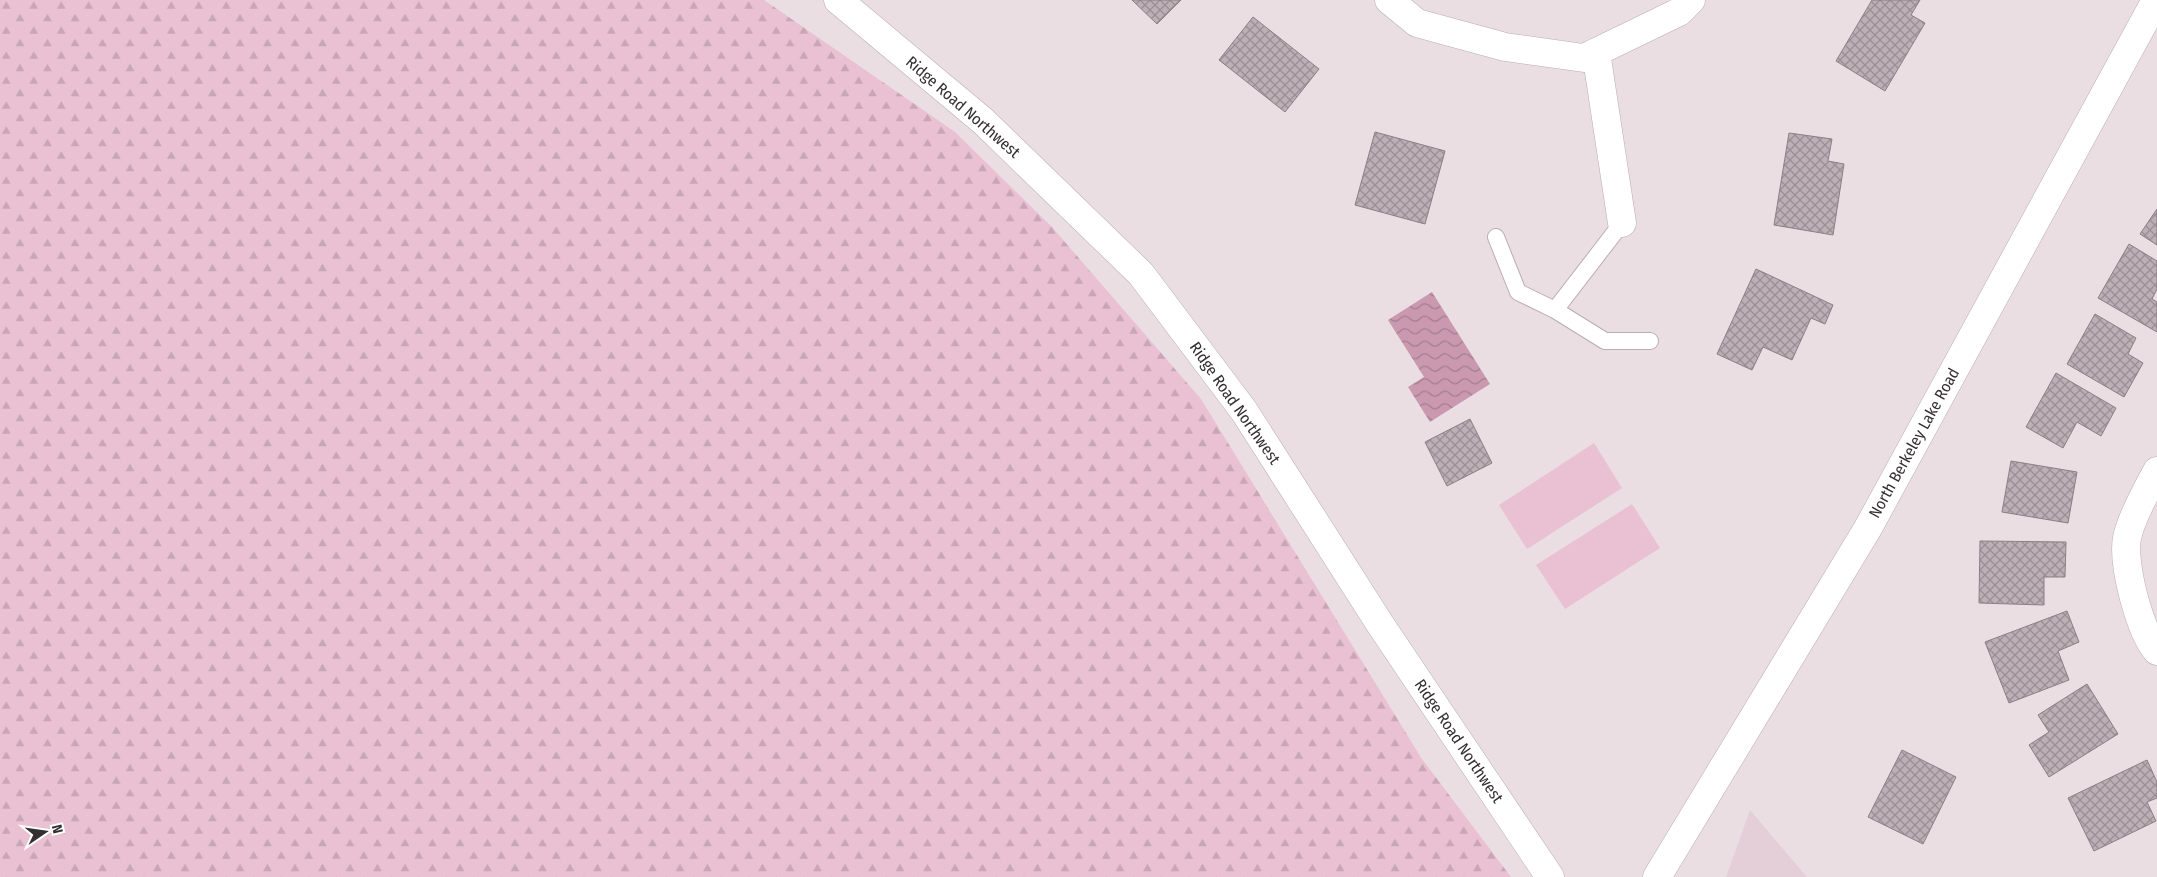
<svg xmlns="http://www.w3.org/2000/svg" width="2157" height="877" viewBox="0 0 2157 877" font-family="'Fira Sans Condensed',sans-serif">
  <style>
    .built { fill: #e4cfd8 }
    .forest { fill: url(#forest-firs) }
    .pitch { fill: #e9c1d3 }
    .water { fill: url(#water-waves) }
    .building { fill: url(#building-cross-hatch); stroke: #8b7f84 }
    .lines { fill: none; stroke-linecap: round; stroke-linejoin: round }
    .service-casing { stroke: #b9adb2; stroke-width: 18 }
    .minor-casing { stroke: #b9adb2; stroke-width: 29 }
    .tertiary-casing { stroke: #b9adb2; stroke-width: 29 }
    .service { stroke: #fff; stroke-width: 16 }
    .minor { stroke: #fff; stroke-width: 28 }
    .tertiary { stroke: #fff; stroke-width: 28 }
    .labels { text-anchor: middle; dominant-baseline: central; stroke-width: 5; stroke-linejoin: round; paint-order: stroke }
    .street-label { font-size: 16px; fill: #332e30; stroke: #fff }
  </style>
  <defs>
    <pattern id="forest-firs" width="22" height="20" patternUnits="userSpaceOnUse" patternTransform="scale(1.25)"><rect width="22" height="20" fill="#e9c1d3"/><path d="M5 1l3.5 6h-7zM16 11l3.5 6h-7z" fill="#c8a6b5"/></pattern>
    <pattern id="water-waves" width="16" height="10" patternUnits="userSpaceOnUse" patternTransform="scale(1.25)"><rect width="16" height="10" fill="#ca99af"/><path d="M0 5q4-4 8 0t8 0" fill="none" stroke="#a57d8f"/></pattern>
    <pattern id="building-cross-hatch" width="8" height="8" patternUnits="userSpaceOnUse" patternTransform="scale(1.25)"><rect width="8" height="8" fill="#bcafb5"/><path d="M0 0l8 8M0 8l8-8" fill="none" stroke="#998f94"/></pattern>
  </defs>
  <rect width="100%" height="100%" fill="#ebdee3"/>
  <path class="built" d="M1750 810 1807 877H1726Z"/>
  <path class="forest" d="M0 0H764L955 132 1051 226 1201 399 1422 759 1511 877H0Z"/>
  <path class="pitch" d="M1594 443 1622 488 1527 549 1499 505Z
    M1632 504 1660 548 1565 609 1536 565Z"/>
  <path class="water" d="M1432 292 1490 384 1430 422 1408 387 1424 377 1388 320Z"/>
  <path class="building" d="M1132 0H1181L1157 24Z
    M1872 0H1920L1911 15 1925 23 1885 91 1836 61Z
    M1253 17 1319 69 1285 112 1219 60Z
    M1375 132 1445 151 1425 224 1355 205Z
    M1789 133 1832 139 1828 161 1844 164 1833 235 1774 225Z
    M2157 209V245L2140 234Z
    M2129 244 2157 261V289L2152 299 2157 302V332L2098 298Z
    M1756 269 1833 305 1825 324 1811 318 1792 360 1763 347 1752 370 1717 354Z
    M2095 314 2136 338 2128 354 2143 363 2124 397 2067 364Z
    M2056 373 2116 408 2101 436 2077 422 2063 448 2026 427Z
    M1470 419 1492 463 1447 486 1425 442Z
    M2011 461 2077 472 2068 523 2002 512Z
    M1980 541 2066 542 2065 577H2044V605L1979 603Z
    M2067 611 2079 642 2058 651 2069 680 2009 703 1985 642Z
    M2087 684 2118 734 2049 777 2029 745 2049 732 2038 715Z
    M1902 750 1956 777 1923 844 1868 817Z
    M2147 760 2157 782V798L2147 802 2156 821 2094 851 2068 798Z"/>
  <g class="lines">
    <defs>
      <path id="service" d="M1622 223 1555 310 1605 341H1650
        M1496 237 1518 292 1555 310"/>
      <path id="minor" d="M838 0 983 121 1141 274 1244 411 1380 624 1550 877
        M1389 0 1417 23 1505 47 1584 58 1679 12 1691 0
        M1596 52 1622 223
        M2157 471C2147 489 2131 518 2127 538 2122 564 2140 632 2157 651"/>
      <path id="tertiary" d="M1657 877 1868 528 2156 0"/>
    </defs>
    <use href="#service" class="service-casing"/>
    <use href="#minor" class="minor-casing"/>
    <use href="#tertiary" class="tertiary-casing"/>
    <use href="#service" class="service"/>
    <use href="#minor" class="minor"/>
    <use href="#tertiary" class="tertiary"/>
  </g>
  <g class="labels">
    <g class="street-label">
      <text transform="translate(963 107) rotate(41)">Ridge Road Northwest</text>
      <text transform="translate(1235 403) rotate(55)">Ridge Road Northwest</text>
      <text transform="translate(1914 443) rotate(-61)">North Berkeley Lake Road</text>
      <text transform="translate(1459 741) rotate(56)">Ridge Road Northwest</text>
    </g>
  </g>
  <g transform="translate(45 832) rotate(77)" stroke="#ffffff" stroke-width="4" paint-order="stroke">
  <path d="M0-4L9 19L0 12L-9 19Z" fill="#332e30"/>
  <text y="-8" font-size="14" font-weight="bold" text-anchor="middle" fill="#332e30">N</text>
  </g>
</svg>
